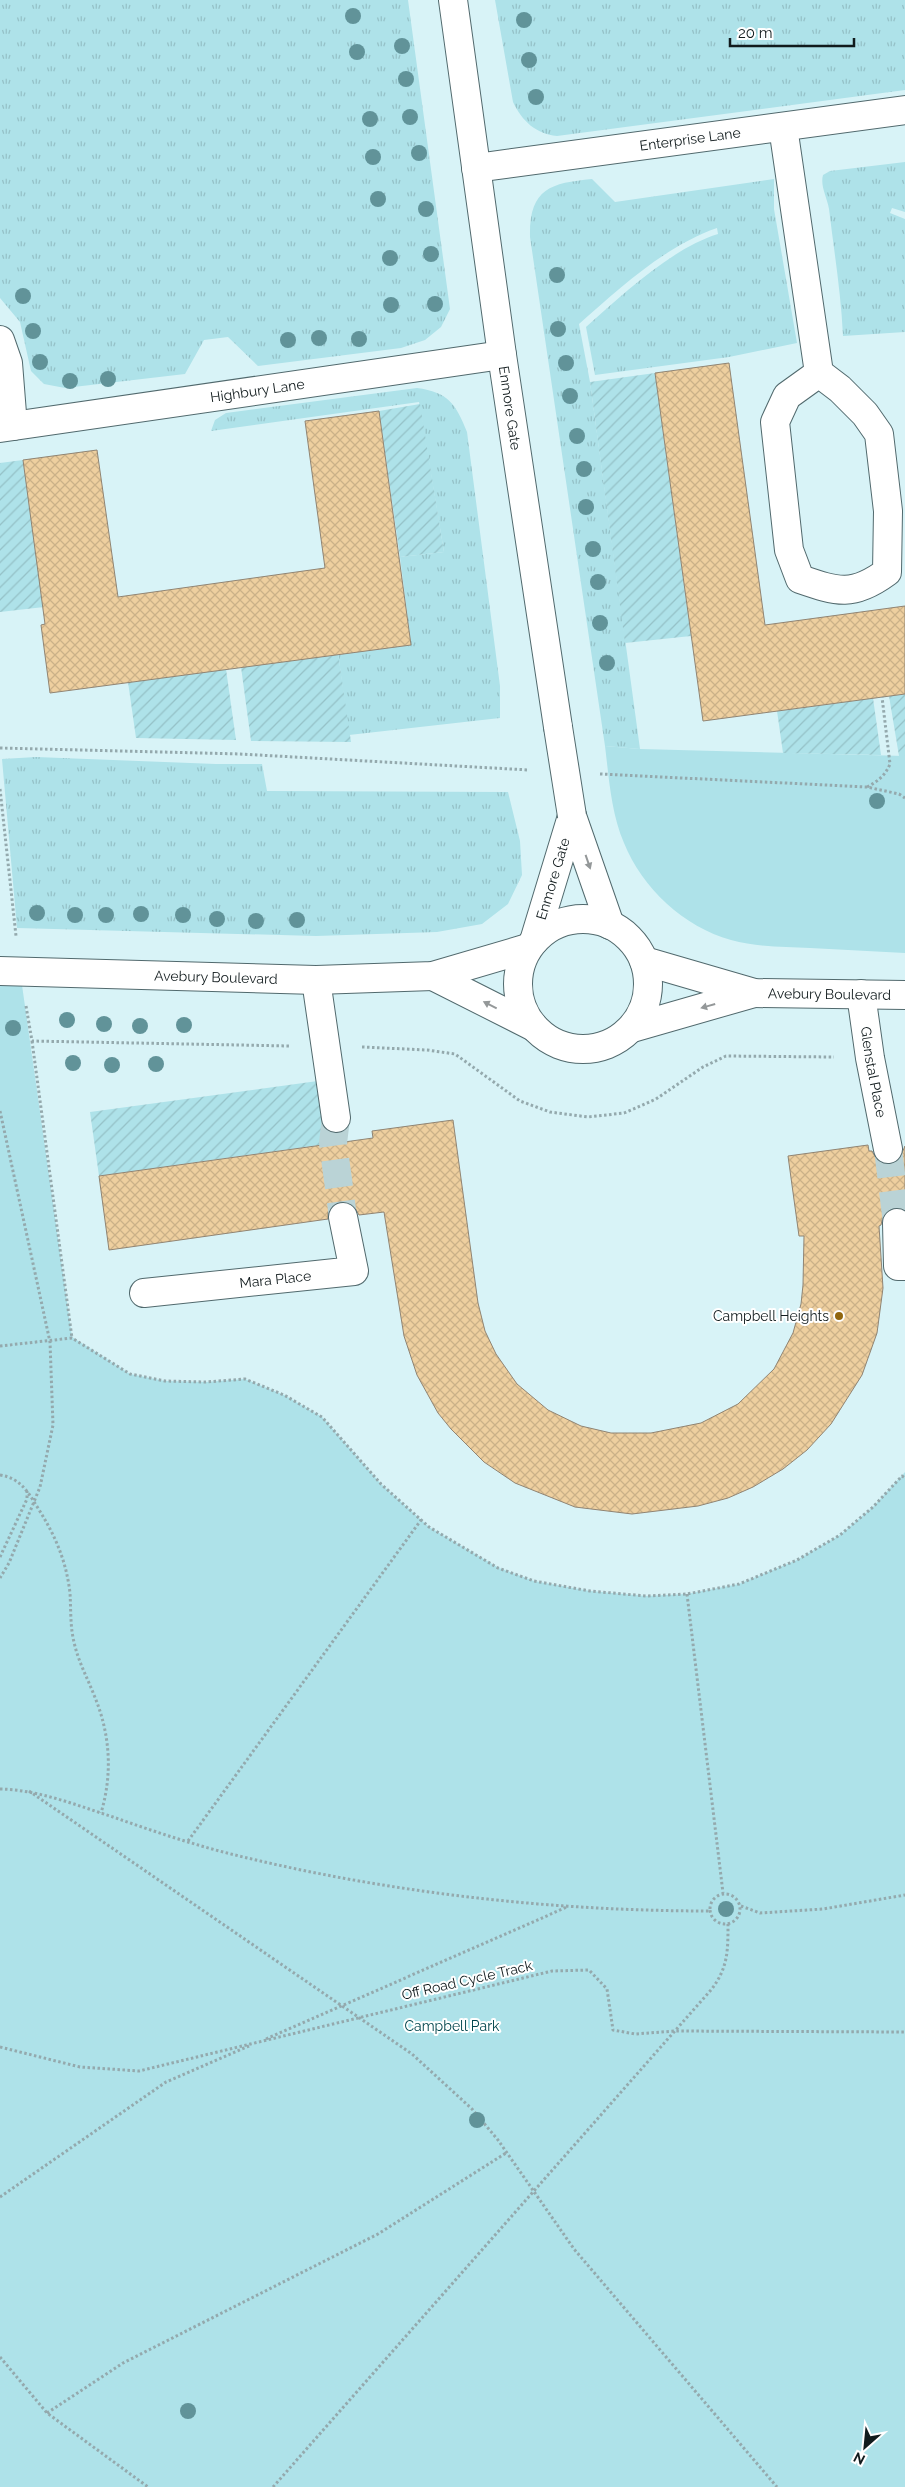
<svg xmlns="http://www.w3.org/2000/svg" width="905" height="2487" viewBox="0 0 905 2487" font-family="Raleway,sans-serif">
  <style>
    .grass { fill: url(#grass-tufts) }
    .park { fill: #aee2e9 }
    .garden { fill: url(#garden-furrows) }
    .building { fill: url(#building-cross-hatch); stroke: #908473 }
    .lines { fill: none; stroke-linecap: round; stroke-linejoin: round }
    .minor-tunnel { stroke: #bad3d6; stroke-width: 28; stroke-dasharray: 28 14; stroke-linecap: butt }
    .minor-casing { stroke: #51696d; stroke-width: 30 }
    .path { stroke: #94a9ad; stroke-width: 3; stroke-dasharray: 2.5 2.5; stroke-linecap: butt }
    .minor { stroke: #fff; stroke-width: 28 }
    .minor-bridge-casing { stroke: #51696d; stroke-width: 30; stroke-linecap: butt }
    .minor-bridge { stroke: #fff; stroke-width: 28 }
    .tree { fill: #619399 }
    .oneway { fill: #949899 }
    .poi-dot { fill: #91660f; stroke: #fff; stroke-width: 2 }
    .labels { text-anchor: middle; dominant-baseline: central; stroke-width: 4; stroke-linejoin: round; paint-order: stroke }
    .street-label { font-size: 14px; fill: #111b1d; stroke: #fff }
    .poi-label { font-size: 14px; fill: #111b1d; stroke: #fff; text-anchor: end }
    .park-label { font-size: 14px; fill: #00454c; stroke: #fff }
  </style>
  <defs>
    <pattern id="grass-tufts" width="24" height="20" patternUnits="userSpaceOnUse" patternTransform="scale(1.25)"><rect width="24" height="20" fill="#aee2e9"/><path d="M3 7l-1-3M5 7V3M7 7l1-3M15 17l-1-3M17 17v-4M19 17l1-3" fill="none" stroke="#95c1c7"/></pattern>
    <pattern id="garden-furrows" width="10" height="10" patternUnits="userSpaceOnUse" patternTransform="scale(1.25)"><rect width="10" height="10" fill="#aee2e9"/><path d="M-1 1l2-2M0 10L10 0M9 11l2-2" fill="none" stroke="#95c1c7"/></pattern>
    <pattern id="building-cross-hatch" width="8" height="8" patternUnits="userSpaceOnUse" patternTransform="scale(1.25)"><rect width="8" height="8" fill="#eecf9f"/><path d="M0 0l8 8M0 8l8-8" fill="none" stroke="#cbb188"/></pattern>
  </defs>
  <rect width="100%" height="100%" fill="#d8f3f7"/>
  <path class="grass" d="M0 0H408L450 309 441 327 425 340 401 348 258 366 228 337 204 340 185 374 65 388 44 384 31 371 20 322 0 298Z
    M495 0H905V90L557 136C536 134 522 121 513 102Z
    M905 162V212L892 208 890 213 905 219V332L843 336C841 293 834 251 829 209 827 197 820 186 823 175L830 171Z
    M592 179 615 202 774 179V209L797 343 729 357 595 375 586 327C622 295 672 248 718 234L717 228C665 246 620 288 579 324L590 382 640 749 605 746 530 237C529 189 550 183 592 179Z
    M417 388C448 392 456 404 467 432L500 686V718L349 735 338 653 411 645 400 557 444 552 419 402 211 431 215 420 226 413Z
    M36 757 216 764H262L267 791 508 792 520 841 522 875 508 904 482 924 437 932 316 936 17 928 2 759Z"/>
  <path class="park" d="M605 746 640 749 905 756V953C873 951 842 950 810 948 784 947 756 947 731 940 684 927 642 888 624 843 611 813 609 778 605 746Z
    M0 971H20L72 1337 130 1374 165 1381 206 1382 245 1379 284 1395 322 1417 381 1484 429 1527 499 1568 534 1581 590 1591 646 1596 687 1594 739 1584 797 1560 840 1535 873 1507 905 1472V2487H0Z"/>
  <path class="garden" d="M655 373 691 636 625 643 590 382Z
    M420 404 444 552 400 557 379 411Z
    M23 460 44 607 0 612V463Z
    M338 653 351 742 251 741 241 667Z
    M226 669 236 740 136 738 128 682Z
    M905 694V756H899L889 696Z
    M873 698 881 755 783 753 777 711Z
    M325 1080 333 1143 99 1176 90 1112Z"/>
  <path class="building" d="M729 363 765 625 905 606V694L703 721 655 373Z
    M379 411 411 645 50 693 41 625 45 624 23 460 97 450 118 597 325 568 305 421Z
    M453 1120 478 1303 485 1331 496 1354 517 1384 548 1410 581 1426 611 1433H651L701 1423 738 1404 774 1369 793 1333 801 1304 803 1285 804 1236H799L788 1156 868 1145 869 1151H872L877 1160 883 1164H891L899 1160 905 1146V1210L896 1207 888 1210 883 1216 881 1225 879 1226 883 1288 877 1333 862 1375 831 1424 807 1450 783 1469 753 1487 728 1498 698 1506 632 1514 575 1507 515 1483 484 1462 451 1429 438 1413 417 1375 404 1336 384 1212 359 1215 354 1206 347 1202H340L332 1206 328 1212V1219L109 1250 99 1176 373 1138 372 1131Z"/>
  <g class="lines">
    <path class="minor-tunnel" d="M336 1118 333 1143 343 1217
      M888 1149 897 1223"/>
    <defs>
      <g id="minor">
        <path id="s1" d="M453 0 502 355 558 727"/>
        <path d="M783 127 819 373 787 396 775 422 789 550 800 579C838 592 853 597 887 572L888 511 879 434 865 414 840 389 819 373"/>
        <path id="s2" d="M476 168 905 110"/>
        <path d="M0 340 8 363 13 426"/>
        <path id="s3" d="M0 428 502 355"/>
        <path d="M572 816 610 925"/>
        <circle cx="583" cy="984" r="65"/>
        <path id="s4" d="M534 941 572 816"/>
        <path id="s5" d="M644 961 754 993 905 995"/>
        <path id="s6" d="M0 971 316 980 433 976 528 948"/>
        <path d="M433 976 534 1027"/>
        <path d="M316 980 336 1118"/>
        <path id="s7" d="M861 994 870 1058 888 1149"/>
        <path d="M632 1028 754 993"/>
        <path d="M897 1223 898 1266H905"/>
        <path id="s8" d="M144 1293 354 1271 343 1217"/>
      </g>
    </defs>
    <use href="#minor" class="minor-casing"/>
    <path class="path" d="M0 748 240 754 529 770
      M600 774 867 787 899 794 905 798
      M867 787C878 781 885 776 890 764L882 697
      M0 789 16 936
      M26 1006 32 1041 290 1046
      M32 1041 72 1338
      M362 1047 427 1050 455 1054 520 1101 550 1112 588 1117 624 1113 656 1099 703 1067 726 1056 834 1057
      M0 1111 50 1342 53 1425 40 1487 9 1563 0 1578
      M0 1346 72 1338 130 1374 165 1381 206 1382 245 1379 284 1395 322 1417 381 1484 429 1527 498 1568 534 1581 590 1591 646 1596 687 1594 739 1584 797 1560 840 1535 873 1507 902 1476 905 1478
      M0 1475C19 1478 27 1490 36 1505 54 1533 66 1559 70 1593 71 1609 70 1626 74 1642 78 1661 87 1677 94 1695 110 1733 113 1773 101 1813
      M0 1557 27 1499V1491
      M687 1594 723 1893
      M0 1789C39 1790 76 1805 113 1817 153 1831 194 1845 235 1855 390 1893 551 1911 710 1911
      M29 1791 412 2054 472 2109 498 2140 574 2249 777 2487
      M188 1841 421 1520
      M710 1909a15 15 0 1 1 30 0a15 15 0 1 1-30 0Z
      M741 1906 760 1913 823 1909 905 1895
      M266 2039 567 1907
      M0 2047 80 2067 139 2071 552 1971 589 1970 607 1989 613 2030 635 2034 675 2031 905 2032
      M0 2197 166 2082 249 2046
      M0 2357 47 2413 148 2487
      M47 2413 123 2363 378 2234 506 2153
      M273 2487 711 1990C728 1968 728 1951 728 1924"/>
    <use href="#minor" class="minor"/>
    <defs>
      <path id="minor-bridge" d="M558 727 572 816"/>
    </defs>
    <use href="#minor-bridge" class="minor-bridge-casing"/>
    <use href="#minor-bridge" class="minor-bridge"/>
  </g>
  <g class="tree">
    <circle cx="353" cy="16" r="8"/>
    <circle cx="524" cy="20" r="8"/>
    <circle cx="402" cy="46" r="8"/>
    <circle cx="357" cy="52" r="8"/>
    <circle cx="529" cy="60" r="8"/>
    <circle cx="406" cy="79" r="8"/>
    <circle cx="536" cy="97" r="8"/>
    <circle cx="410" cy="117" r="8"/>
    <circle cx="370" cy="119" r="8"/>
    <circle cx="419" cy="153" r="8"/>
    <circle cx="373" cy="157" r="8"/>
    <circle cx="378" cy="199" r="8"/>
    <circle cx="426" cy="209" r="8"/>
    <circle cx="431" cy="254" r="8"/>
    <circle cx="390" cy="258" r="8"/>
    <circle cx="557" cy="275" r="8"/>
    <circle cx="23" cy="296" r="8"/>
    <circle cx="435" cy="304" r="8"/>
    <circle cx="391" cy="305" r="8"/>
    <circle cx="558" cy="329" r="8"/>
    <circle cx="33" cy="331" r="8"/>
    <circle cx="319" cy="338" r="8"/>
    <circle cx="359" cy="339" r="8"/>
    <circle cx="288" cy="340" r="8"/>
    <circle cx="40" cy="362" r="8"/>
    <circle cx="566" cy="363" r="8"/>
    <circle cx="108" cy="379" r="8"/>
    <circle cx="70" cy="381" r="8"/>
    <circle cx="570" cy="396" r="8"/>
    <circle cx="577" cy="436" r="8"/>
    <circle cx="584" cy="469" r="8"/>
    <circle cx="586" cy="507" r="8"/>
    <circle cx="593" cy="549" r="8"/>
    <circle cx="598" cy="582" r="8"/>
    <circle cx="600" cy="623" r="8"/>
    <circle cx="607" cy="663" r="8"/>
    <circle cx="877" cy="801" r="8"/>
    <circle cx="37" cy="913" r="8"/>
    <circle cx="141" cy="914" r="8"/>
    <circle cx="75" cy="915" r="8"/>
    <circle cx="106" cy="915" r="8"/>
    <circle cx="183" cy="915" r="8"/>
    <circle cx="217" cy="919" r="8"/>
    <circle cx="297" cy="920" r="8"/>
    <circle cx="256" cy="921" r="8"/>
    <circle cx="67" cy="1020" r="8"/>
    <circle cx="104" cy="1024" r="8"/>
    <circle cx="184" cy="1025" r="8"/>
    <circle cx="140" cy="1026" r="8"/>
    <circle cx="13" cy="1028" r="8"/>
    <circle cx="73" cy="1063" r="8"/>
    <circle cx="156" cy="1064" r="8"/>
    <circle cx="112" cy="1065" r="8"/>
    <circle cx="726" cy="1909" r="8"/>
    <circle cx="477" cy="2120" r="8"/>
    <circle cx="188" cy="2411" r="8"/>
  </g>
  <defs><path id="oneway-solid" d="M-6-.8H1V-3.2L6.5 0L1 3.2V.8H-6Z" transform="scale(1.25)"/></defs>
  <g class="oneway">
    <use href="#oneway-solid" transform="translate(588 862) rotate(71)"/>
    <use href="#oneway-solid" transform="translate(490 1005) rotate(-153)"/>
    <use href="#oneway-solid" transform="translate(708 1006) rotate(164)"/>
  </g>
  <circle class="poi-dot" cx="839" cy="1316" r="5"/>
  <g class="labels">
    <g class="street-label">
      <text stroke="none"><textPath href="#s2" startOffset="216">Enterprise Lane</textPath></text>
      <text stroke="none"><textPath href="#s3" startOffset="260">Highbury Lane</textPath></text>
      <text stroke="none"><textPath href="#s1" startOffset="412">Enmore Gate</textPath></text>
      <text stroke="none"><textPath href="#s4" startOffset="65">Enmore Gate</textPath></text>
      <text stroke="none"><textPath href="#s6" startOffset="216">Avebury Boulevard</textPath></text>
      <text stroke="none"><textPath href="#s5" startOffset="190">Avebury Boulevard</textPath></text>
      <text stroke="none"><textPath href="#s7" startOffset="79">Glenstal Place</textPath></text>
      <text stroke="none"><textPath href="#s8" startOffset="132">Mara Place</textPath></text>
      <text transform="translate(467 1980) rotate(-13)">Off Road Cycle Track</text>
    </g>
    <g class="poi-label">
      <text x="829" y="1316">Campbell Heights</text>
    </g>
    <g class="park-label">
      <text x="452" y="2026">Campbell Park</text>
    </g>
  </g>
  <g transform="translate(865 2447) rotate(207)" stroke="#ffffff" stroke-width="4" paint-order="stroke">
  <path d="M0-4L9 19L0 12L-9 19Z" fill="#111b1d"/>
  <text y="-8" font-size="14" font-weight="bold" text-anchor="middle" fill="#111b1d">N</text>
  </g>
  <path d="M730 38v8h124v-8" fill="none" stroke="#111b1d" stroke-width="2.5"/>
  <text x="738" y="38" font-size="15" fill="#111b1d" stroke="#ffffff" stroke-width="4" paint-order="stroke">20 m</text>
</svg>
